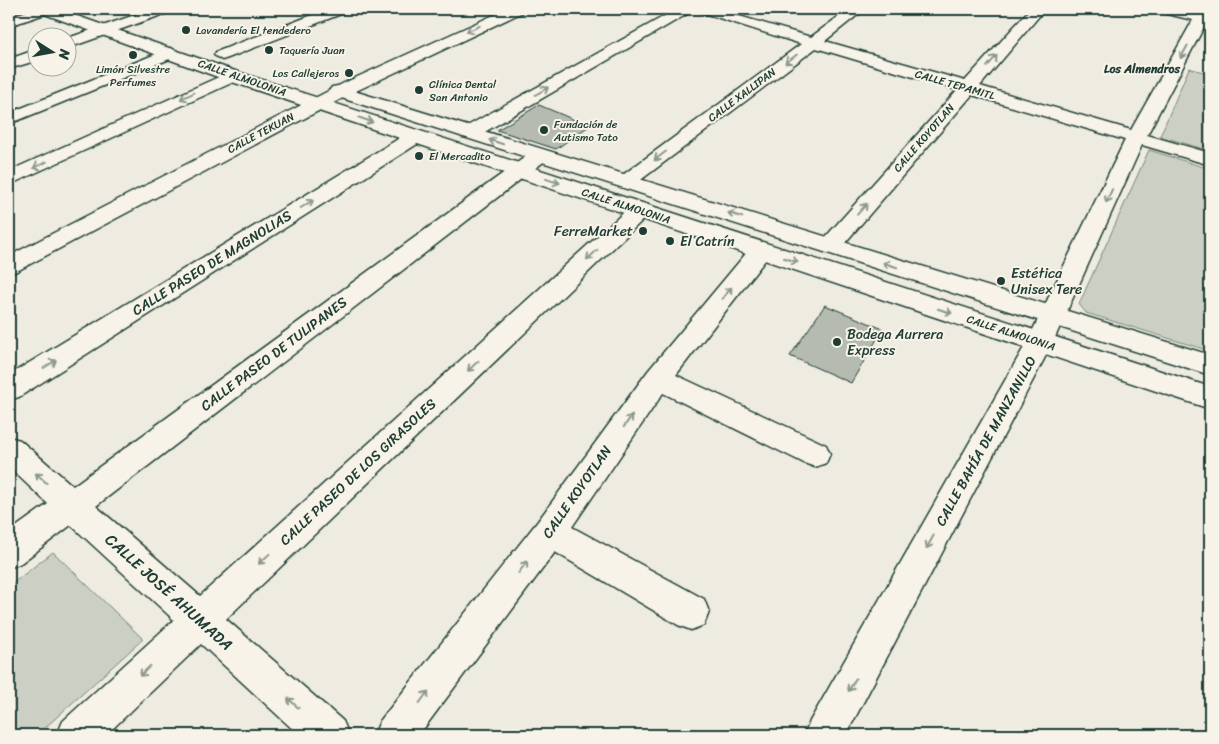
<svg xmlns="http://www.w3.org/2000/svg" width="1219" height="744" viewBox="0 0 1219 744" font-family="Sriracha,sans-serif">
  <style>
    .green { fill: #cccfc4; stroke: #76867c }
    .building { fill: #b5bbb0; stroke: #1f3d34 }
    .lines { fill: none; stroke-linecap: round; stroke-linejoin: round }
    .street-casing { stroke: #1f3d34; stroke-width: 3 }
    .secondary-casing { stroke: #1f3d34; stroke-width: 3 }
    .street { fill: #f7f3e8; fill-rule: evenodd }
    .secondary { fill: #f7f3e8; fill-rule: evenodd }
    .oneway { stroke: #8b988e }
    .poi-dot { fill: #1f3d34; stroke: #f7f3e8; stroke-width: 2 }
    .labels { text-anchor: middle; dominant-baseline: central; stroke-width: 4; stroke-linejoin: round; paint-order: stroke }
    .far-poi-label { font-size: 11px; fill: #1f3d34; stroke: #f7f3e8; text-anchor: start }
    .far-street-label { font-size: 11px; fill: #1f3d34; stroke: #f7f3e8 }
    .far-neighbourhood-label { font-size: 12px; font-weight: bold; fill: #1f3d34; stroke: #f7f3e8 }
    .poi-label { font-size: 14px; fill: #1f3d34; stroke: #f7f3e8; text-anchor: start }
    .street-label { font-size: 14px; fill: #1f3d34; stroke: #f7f3e8 }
    .near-street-label { font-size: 16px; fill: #1f3d34; stroke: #f7f3e8 }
  </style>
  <rect width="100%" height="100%" fill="#eeece1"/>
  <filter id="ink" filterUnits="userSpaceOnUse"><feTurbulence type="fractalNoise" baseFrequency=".02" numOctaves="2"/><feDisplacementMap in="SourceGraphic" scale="10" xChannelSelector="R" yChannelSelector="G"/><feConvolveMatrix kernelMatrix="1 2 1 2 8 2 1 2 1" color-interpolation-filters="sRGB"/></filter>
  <g filter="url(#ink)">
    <path class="green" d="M1189 68 1210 74V151L1160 136Z
      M1149 150 1210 169V351L1086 313 1079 304Z
      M53 552 143 639 37 735H9V586Z"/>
    <path class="building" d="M539 105 589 126 556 149 497 130Z
      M825 305 883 329 851 383 790 356Z"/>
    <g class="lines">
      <defs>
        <path id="street" d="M33 9H53L51 12 9 26V17Z
          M152 9H172L170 12 68 48V38Z
          M328 9H348L346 12 228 58 222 60 214 55 216 52Z
          M507 9H525L523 12 356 91 17 271 9 274V256L344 83Z
          M677 9H715L811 37 849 9H865L825 41 965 81 1030 9H1045L980 86 1131 130 1193 20 1158 12 1156 9H1183L1197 12 1199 9H1210V23H1206L1147 135 1210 153V165L1142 145 1053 342 846 735H804L810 721 1027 342 1125 140 972 95 838 251 830 253 822 251 818 246 822 241 957 90 816 48 634 185 627 187 620 185 617 181 620 177 801 44 694 10 476 137H462L460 133 462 129Z
          M171 48 179 53 177 56 9 124V113Z
          M38 49V60L9 69V59Z
          M232 71 238 72 240 76 238 80 9 185V171Z
          M415 131 422 133 425 137 422 141 19 397 9 400V375L408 133Z
          M539 150 546 152 549 156 546 160 96 506 200 596 632 205 640 203 648 205 651 210 648 215 226 619 343 721 349 735H299L201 644 106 735H57L63 721 174 620 71 525 21 563 9 568V532L48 504 9 467V437L20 440 73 486 532 152Z
          M761 243 769 245 773 250 676 375 826 445 830 454 826 463 815 467 804 463 663 393 572 527 704 599 709 612 704 625 691 630 678 625 555 552 419 735H374L380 721 538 521 648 371 753 245Z"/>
        <path id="secondary" d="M37 9H57L238 72 1210 387V409L226 80 39 12Z
          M338 86 1210 355V375L332 95 329 91 332 87Z"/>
      </defs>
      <use href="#street" class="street-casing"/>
      <use href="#secondary" class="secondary-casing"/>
      <use href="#street" class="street"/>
      <use href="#secondary" class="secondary"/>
    </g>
    <defs><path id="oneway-shaft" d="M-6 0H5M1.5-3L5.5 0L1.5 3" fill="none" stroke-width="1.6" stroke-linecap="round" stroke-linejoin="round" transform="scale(1.25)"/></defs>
    <g class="oneway">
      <use href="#oneway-shaft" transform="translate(473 29) rotate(155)"/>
      <use href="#oneway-shaft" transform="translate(1184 52) rotate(119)"/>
      <use href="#oneway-shaft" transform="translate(791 59) rotate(143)"/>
      <use href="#oneway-shaft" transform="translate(992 61) rotate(-49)"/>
      <use href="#oneway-shaft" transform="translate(542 91) rotate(-30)"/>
      <use href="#oneway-shaft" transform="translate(187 96) rotate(155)"/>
      <use href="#oneway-shaft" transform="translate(366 120) rotate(19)"/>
      <use href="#oneway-shaft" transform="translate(496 142) rotate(-162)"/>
      <use href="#oneway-shaft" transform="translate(660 156) rotate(143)"/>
      <use href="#oneway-shaft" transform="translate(40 165) rotate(155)"/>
      <use href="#oneway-shaft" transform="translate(553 181) rotate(18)"/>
      <use href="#oneway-shaft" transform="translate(1109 196) rotate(115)"/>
      <use href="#oneway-shaft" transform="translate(307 204) rotate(-32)"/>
      <use href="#oneway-shaft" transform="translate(862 209) rotate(-49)"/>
      <use href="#oneway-shaft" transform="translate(735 215) rotate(-162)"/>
      <use href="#oneway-shaft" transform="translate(592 255) rotate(137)"/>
      <use href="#oneway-shaft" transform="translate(791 260) rotate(18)"/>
      <use href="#oneway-shaft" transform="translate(890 265) rotate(-162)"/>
      <use href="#oneway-shaft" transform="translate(727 293) rotate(-51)"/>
      <use href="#oneway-shaft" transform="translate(945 311) rotate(18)"/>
      <use href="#oneway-shaft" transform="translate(50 364) rotate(-32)"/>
      <use href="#oneway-shaft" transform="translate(473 366) rotate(137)"/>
      <use href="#oneway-shaft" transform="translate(628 421) rotate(-55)"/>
      <use href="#oneway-shaft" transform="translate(41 478) rotate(-138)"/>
      <use href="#oneway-shaft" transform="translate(930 542) rotate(119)"/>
      <use href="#oneway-shaft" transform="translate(264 559) rotate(137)"/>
      <use href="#oneway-shaft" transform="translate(523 567) rotate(-53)"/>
      <use href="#oneway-shaft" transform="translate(145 671) rotate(136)"/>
      <use href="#oneway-shaft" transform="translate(852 685) rotate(119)"/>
      <use href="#oneway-shaft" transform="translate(424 697) rotate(-53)"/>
      <use href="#oneway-shaft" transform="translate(293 703) rotate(-138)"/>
    </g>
  </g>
  <g class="poi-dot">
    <circle cx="186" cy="30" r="5"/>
    <circle cx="269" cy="50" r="5"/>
    <circle cx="133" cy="55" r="5"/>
    <circle cx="349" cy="73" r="5"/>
    <circle cx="419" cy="90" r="5"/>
    <circle cx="544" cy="130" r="5"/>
    <circle cx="419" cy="156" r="5"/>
    <circle cx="643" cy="231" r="5"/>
    <circle cx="670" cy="241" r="5"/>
    <circle cx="1001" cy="281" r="5"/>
    <circle cx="837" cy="342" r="5"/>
  </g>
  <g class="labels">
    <g class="far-poi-label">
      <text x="196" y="30">Lavandería El tendedero</text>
      <text x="279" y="50">Taquería Juan</text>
      <text x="133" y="69" text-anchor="middle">Limón Silvestre<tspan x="133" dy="13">Perfumes</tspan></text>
      <text x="339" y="73" text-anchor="end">Los Callejeros</text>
      <text x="429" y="84">Clínica Dental<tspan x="429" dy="13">San Antonio</tspan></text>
      <text x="554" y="124">Fundación de<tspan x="554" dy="13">Autismo Tato</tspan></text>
      <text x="429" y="156">El Mercadito</text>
    </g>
    <g class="far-street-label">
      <text transform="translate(242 78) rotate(19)">CALLE ALMOLONIA</text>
      <text transform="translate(955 85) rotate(16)">CALLE TEPAMITL</text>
      <text transform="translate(742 95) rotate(-37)">CALLE XALLIPAN</text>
      <text transform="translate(261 133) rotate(-28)">CALLE TEKUAN</text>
      <text transform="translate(924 138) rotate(-49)">CALLE KOYOTLAN</text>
      <text transform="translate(626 206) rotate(18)">CALLE ALMOLONIA</text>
      <text transform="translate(1011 333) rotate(18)">CALLE ALMOLONIA</text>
    </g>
    <g class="far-neighbourhood-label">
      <text x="1142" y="69">Los Almendros</text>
    </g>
    <g class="poi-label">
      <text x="633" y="231" text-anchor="end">FerreMarket</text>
      <text x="680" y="241">El Catrín</text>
      <text x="1011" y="273">Estética<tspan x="1011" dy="16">Unisex Tere</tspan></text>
      <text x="847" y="334">Bodega Aurrera<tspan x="847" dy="16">Express</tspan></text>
    </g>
    <g class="street-label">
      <text transform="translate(212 263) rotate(-32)">CALLE PASEO DE MAGNOLIAS</text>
      <text transform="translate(274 354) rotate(-37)">CALLE PASEO DE TULIPANES</text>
      <text transform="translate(986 441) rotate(-61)">CALLE BAHÍA DE MANZANILLO</text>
      <text transform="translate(358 472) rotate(-43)">CALLE PASEO DE LOS GIRASOLES</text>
      <text transform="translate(577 492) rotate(-55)">CALLE KOYOTLAN</text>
    </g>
    <g class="near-street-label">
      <text transform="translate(169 592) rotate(42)">CALLE JOSÉ AHUMADA</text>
    </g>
  </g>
  <rect width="1219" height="744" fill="none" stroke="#f7f3e8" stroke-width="30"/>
  <rect x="15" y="15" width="1189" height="714" fill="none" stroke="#1f3d34" stroke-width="2" filter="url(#ink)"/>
  <g transform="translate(52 52) rotate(101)"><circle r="24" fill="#f7f3e8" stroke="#a1aaa0"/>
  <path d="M0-4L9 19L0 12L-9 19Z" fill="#1f3d34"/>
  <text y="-8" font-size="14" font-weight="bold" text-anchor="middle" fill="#1f3d34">N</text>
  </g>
</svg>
